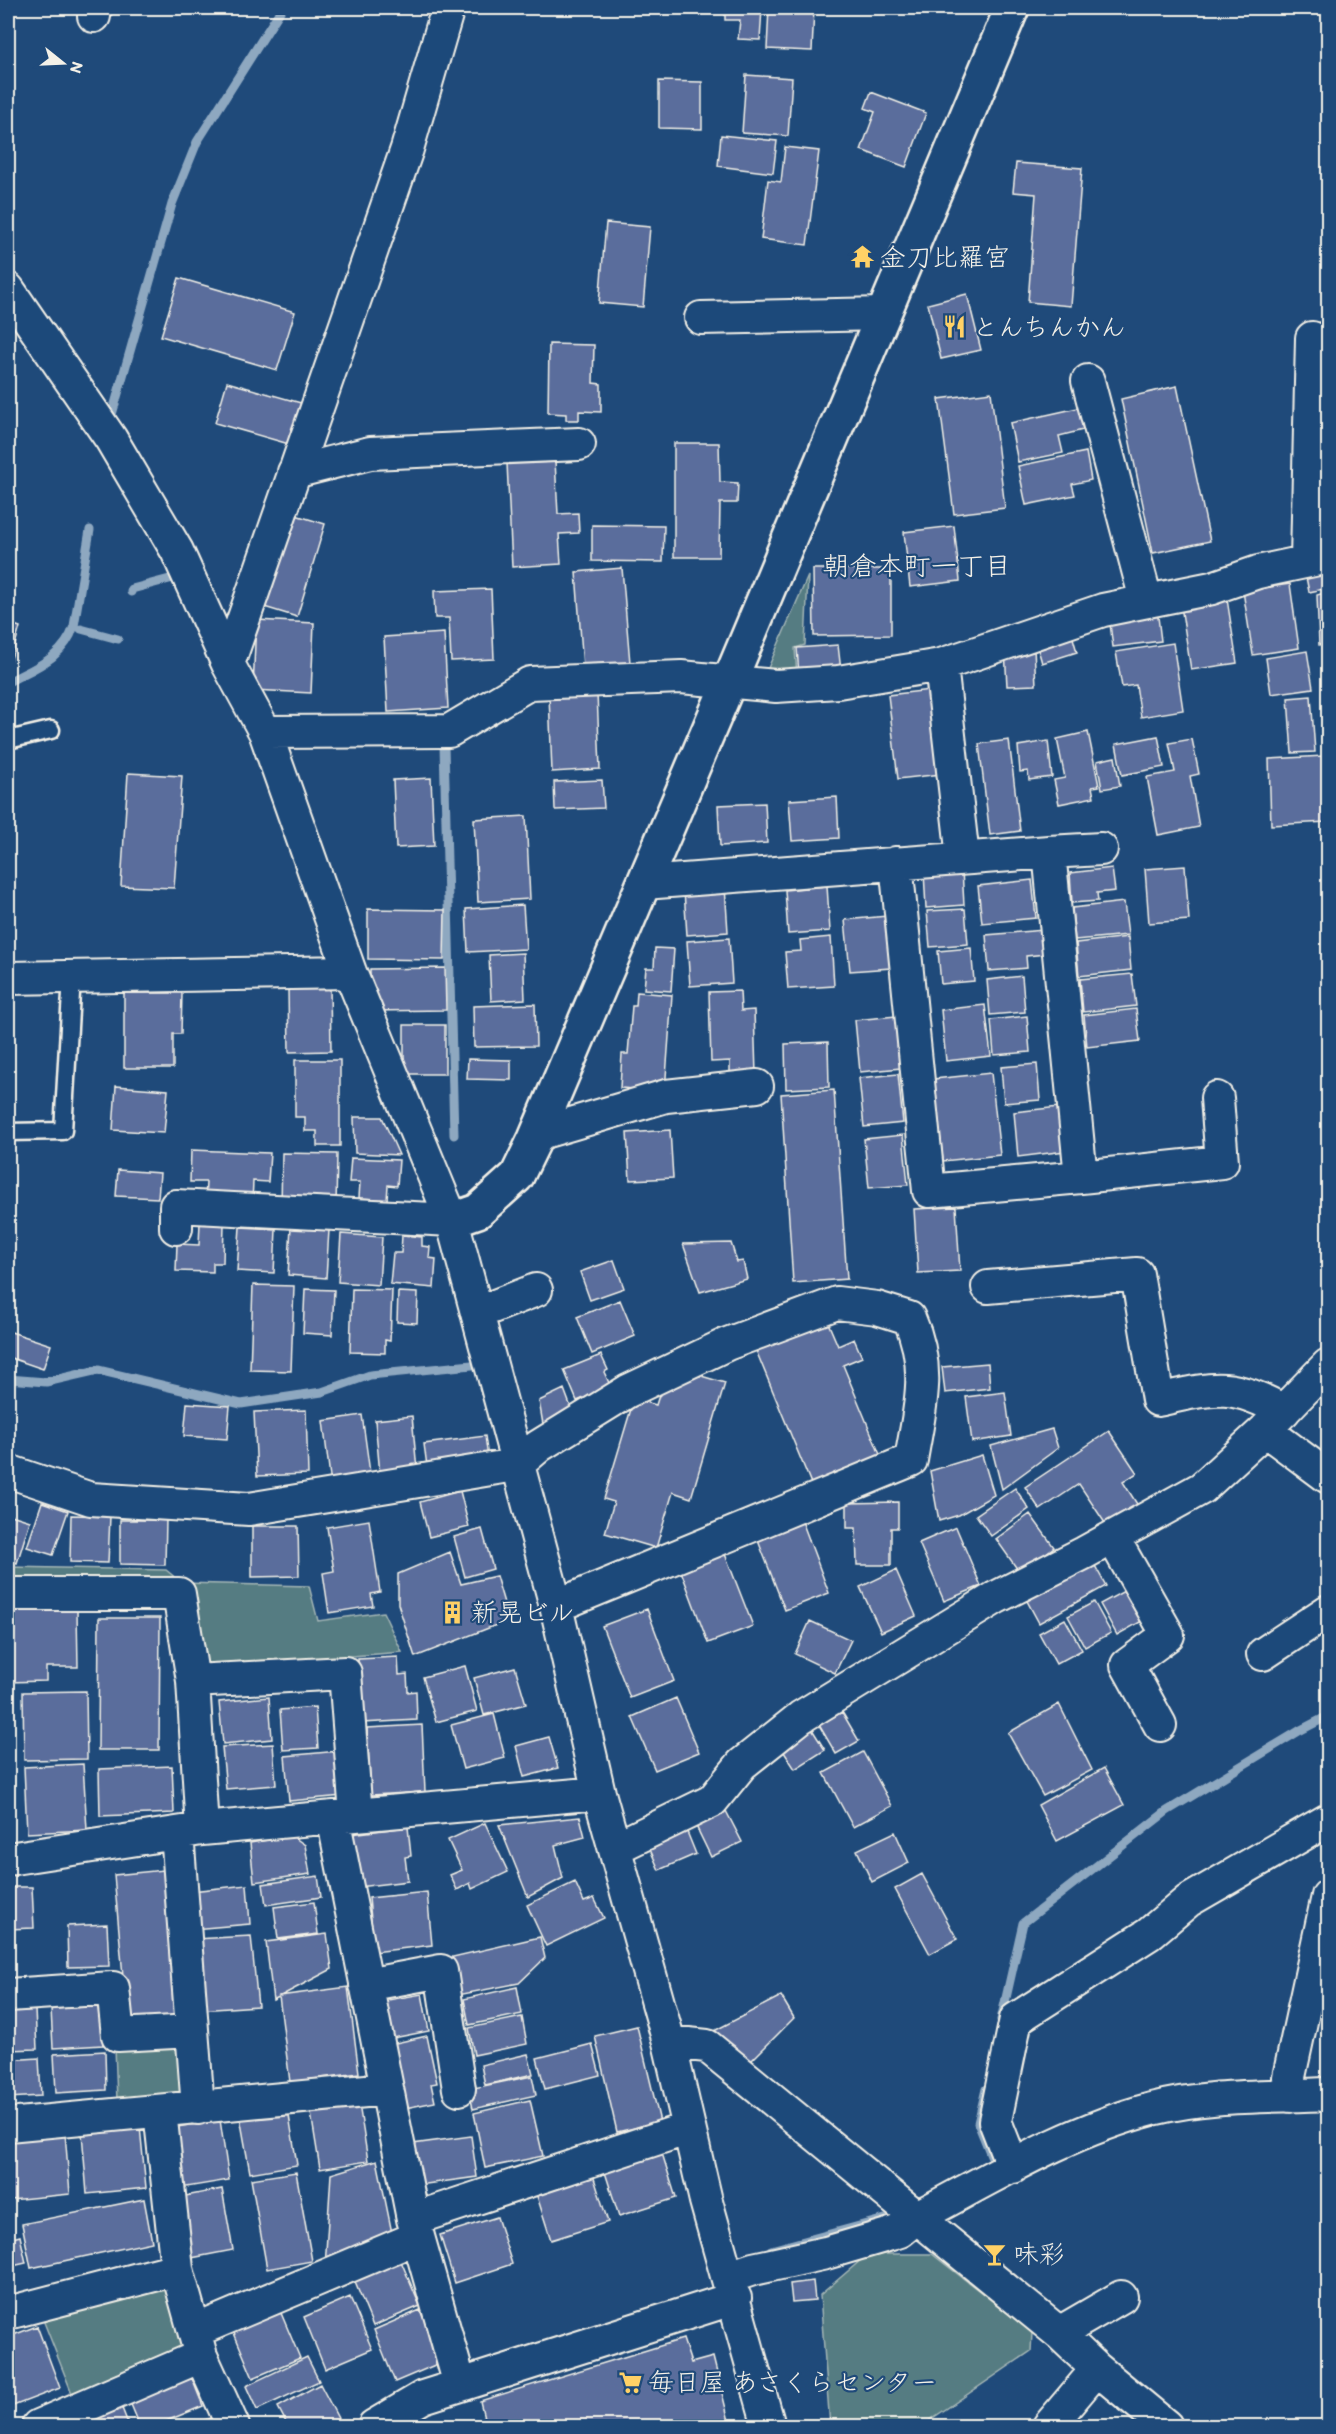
<svg xmlns="http://www.w3.org/2000/svg" width="1336" height="2434" viewBox="0 0 1336 2434" font-family="Itim,'Klee One',sans-serif">
  <style>
    .green { fill: #557b82; stroke: #a4b6b5; stroke-width: 1.5 }
    .lines { fill: none; stroke-linecap: round; stroke-linejoin: round }
    .stream { stroke: #8ea8c0; stroke-width: 9 }
    .building { fill: #5a6d9c; stroke: #f4f1e8; stroke-width: 1.5 }
    .service-casing { stroke: #f4f1e8; stroke-width: 21 }
    .minor-casing { stroke: #f4f1e8; stroke-width: 36 }
    .tertiary-casing { stroke: #f4f1e8; stroke-width: 38 }
    .service { stroke: #1f4a7a; stroke-width: 16 }
    .minor { stroke: #1f4a7a; stroke-width: 32 }
    .tertiary { stroke: #1f4a7a; stroke-width: 33 }
    .labels { text-anchor: middle; dominant-baseline: central; stroke-width: 4.5; stroke-linejoin: round; paint-order: stroke }
    .poi-label { font-size: 26px; fill: #f4f1e8; stroke: #1f4a7a; text-anchor: start }
    .neighbourhood-label { font-size: 27px; fill: #f4f1e8; stroke: #1f4a7a }
  </style>
  <rect width="100%" height="100%" fill="#1f4a7a"/>
  <filter id="ink" filterUnits="userSpaceOnUse"><feTurbulence type="fractalNoise" baseFrequency=".0167" numOctaves="2"/><feDisplacementMap in="SourceGraphic" scale="12" xChannelSelector="R" yChannelSelector="G"/><feConvolveMatrix kernelMatrix="1 2 1 2 8 2 1 2 1" color-interpolation-filters="sRGB"/></filter>
  <g filter="url(#ink)">
    <path class="green" d="M808 576 805 645 795 648 797 676 765 675Z
      M8 1567 166 1570 182 1583 309 1586 318 1621 383 1612 402 1652 200 1668 183 1590 8 1586Z
      M179 2042 183 2097 117 2101 115 2046Z
      M868 2254H932L1032 2332 1031 2351 921 2426H830L820 2295Z
      M171 2283 193 2353 75 2401 42 2317Z"/>
    <g class="lines">
      <path class="stream" d="M111 418 172 204 197 142 282 8
        M131 592 132 589 177 577
        M81 629 118 639
        M8 682C34 668 64 658 74 626L90 530
        M444 745 454 1135
        M8 1379 46 1382 98 1370 241 1404 322 1392 370 1375 472 1365
        M1001 2020 1023 1923 1167 1811 1299 1731 1328 1716
        M986 2089 978 2123 991 2155
        M771 2250 885 2219"/>
    </g>
    <path class="building" d="M725 8H762L760 40 738 39 740 20H725Z
      M769 8H814L812 51 767 49Z
      M746 75 792 78 788 136 742 133Z
      M659 81 702 82V129L659 128Z
      M871 92 926 113 906 167 861 150 875 112 865 108Z
      M721 135 777 141 773 173 718 166Z
      M785 147 819 151 807 245 761 239 768 180 781 182Z
      M1016 163 1082 168 1071 306 1028 302 1036 194 1013 192Z
      M606 223 650 227 643 307 599 303Z
      M179 278 295 312 277 370 161 336Z
      M967 294 981 350 941 359 928 304Z
      M549 344 594 345 593 383 601 384V412L579 411V420H566V414L548 413Z
      M227 382 301 403 289 444 215 423Z
      M1177 386 1210 541 1153 553 1121 399Z
      M991 392 1005 508 954 514 939 399Z
      M1078 408 1083 430 1059 436 1063 453 1018 462 1010 423Z
      M1323 428H1328V456H1324Z
      M674 443H719L720 482 738 483 737 503H720L719 557H674Z
      M1086 452 1091 480 1072 484 1075 495 1026 505 1018 466Z
      M555 461 558 514 578 513 579 533 559 534 561 564 512 567 507 463Z
      M289 513 325 524 297 617 261 606Z
      M592 525 664 526 663 562 592 561Z
      M954 526 960 581 910 587 904 532Z
      M1328 565V588L1309 592 1305 572Z
      M622 568 630 663 583 667 576 572Z
      M813 569H891V635L814 636Z
      M1290 584 1299 648 1253 655 1243 591Z
      M491 589 494 659 451 661 449 618H435L434 591Z
      M1328 592V644L1319 645 1317 595Z
      M1227 599 1237 663 1191 670 1181 606Z
      M1157 609 1161 641 1113 647 1109 616Z
      M256 620 314 623 311 693 253 690Z
      M8 623 20 627 8 669Z
      M1071 631 1077 652 1042 663 1036 642Z
      M444 633 448 708 388 712 384 637Z
      M1173 643 1183 710 1141 717 1136 685 1122 687 1116 652Z
      M838 645 841 671 799 675 797 648Z
      M1034 649 1036 685 1007 686 1005 650Z
      M1323 650H1328V700Z
      M1307 651 1313 688 1271 694 1266 658Z
      M930 690 941 774 898 779 888 695Z
      M597 693 600 769 552 772 549 695Z
      M1311 696 1315 752 1292 753 1288 698Z
      M1088 732 1099 786 1092 787 1094 797 1059 804 1054 780 1065 778 1057 739Z
      M1158 736 1164 767 1122 775 1116 744Z
      M1192 739 1199 774 1190 776 1199 827 1158 835 1147 777 1175 772 1169 743Z
      M1009 740 1020 831 990 835 979 744Z
      M1048 741 1052 777 1029 780 1028 771 1020 772 1018 746Z
      M1324 756 1325 782H1328L1327 822 1271 825 1269 759Z
      M1115 757 1120 786 1102 789 1097 761Z
      M128 773 182 776 174 888 121 886Z
      M431 778 434 846 396 848 393 780Z
      M602 780 604 808 555 810 554 782Z
      M837 797 839 838 792 841 789 800Z
      M765 803 767 843 720 846 718 805Z
      M526 816 530 899 478 902 474 819Z
      M1185 866 1189 920 1149 923 1145 869Z
      M1112 868 1115 891 1097 893 1098 901 1072 903 1070 873Z
      M962 870 964 905 926 908 924 872Z
      M1032 880 1036 918 982 923 978 886Z
      M827 886 830 931 788 934 785 890Z
      M725 887 728 932 687 935 684 891Z
      M1124 902 1128 935 1075 940 1072 908Z
      M523 905 526 949 468 952 466 909Z
      M368 909 445 910 444 960 368 959Z
      M965 909 968 944 930 947 927 911Z
      M887 916 891 968 850 971 845 920Z
      M1044 930 1046 954 1026 956 1027 968 989 971 986 935Z
      M831 937 834 986 788 989 785 952 801 951 800 940Z
      M1128 937 1131 970 1079 976 1076 943Z
      M729 938 732 983 690 986 687 941Z
      M655 948 674 949 671 991 644 989 646 968H654Z
      M971 948 974 981 941 984 938 951Z
      M523 953 525 999 491 1001 489 955Z
      M445 968 446 1010 370 1011V969Z
      M1132 974 1136 1006 1083 1012 1080 979Z
      M1022 976 1025 1012 990 1015 987 980Z
      M330 987 331 1051 289 1052 288 988Z
      M740 991 741 1011 754 1010 756 1075H730V1061L711 1062 709 992Z
      M637 992 672 995 665 1091 620 1088 622 1054H628L632 1006H636Z
      M124 993H182L181 1034H173V1068H124Z
      M535 1004 536 1046 474 1047 473 1006Z
      M985 1005 991 1056 946 1061 941 1010Z
      M1136 1009 1140 1041 1087 1047 1084 1015Z
      M896 1016 901 1068 860 1072 855 1020Z
      M1027 1016 1030 1052 994 1055 991 1020Z
      M404 1025H445V1074H404Z
      M828 1042 829 1087 786 1089 785 1044Z
      M468 1059 511 1060V1080L467 1079Z
      M295 1060H340V1146H317V1131H305V1117H295Z
      M1037 1064 1040 1100 1004 1103 1001 1067Z
      M991 1073 1000 1155 943 1161 934 1079Z
      M898 1074 903 1123 864 1127 859 1078Z
      M116 1086 168 1090 164 1133 113 1130Z
      M834 1090 847 1279 793 1283 781 1094Z
      M1059 1107 1065 1151 1018 1157 1014 1112Z
      M354 1117H382L399 1155 355 1153Z
      M670 1130 673 1178 630 1180 627 1133Z
      M903 1135 908 1185 869 1188 864 1139Z
      M191 1150 270 1153 268 1182 253 1181 252 1203 205 1201 206 1182H190Z
      M282 1153 337 1154 336 1208 281 1207Z
      M351 1158 399 1160 397 1186 388 1185 387 1200 359 1198 360 1182H349Z
      M118 1170 160 1173 158 1198 116 1196Z
      M956 1207 960 1271 918 1273 914 1209Z
      M200 1223 224 1224 223 1263H213V1272L176 1271 177 1244 199 1245Z
      M240 1227 276 1229 274 1273 237 1271Z
      M291 1227 329 1230 326 1278 288 1275Z
      M341 1234 382 1237 379 1285 338 1282Z
      M402 1235 422 1237V1246L430 1247 429 1258 436 1259 434 1288 390 1284 393 1253H401Z
      M731 1243 737 1262 743 1261 747 1279 700 1292 683 1244Z
      M614 1260 624 1288 590 1300 580 1272Z
      M253 1285 294 1286 291 1371 250 1370Z
      M305 1289 334 1290 332 1335 303 1333Z
      M352 1289 392 1290 390 1341 385 1340V1353L350 1352Z
      M398 1292 418 1293 417 1323 397 1322Z
      M620 1300 635 1336 592 1354 577 1317Z
      M826 1318 838 1346 854 1339 862 1357 843 1365 881 1457 812 1486 755 1348Z
      M8 1331 51 1345 43 1369 8 1357Z
      M601 1355 608 1370 604 1372 611 1387 577 1401 564 1370Z
      M988 1363 990 1388 945 1393 942 1367Z
      M681 1370 725 1383 691 1498 673 1492 656 1548 605 1533 614 1502 604 1499 634 1399 656 1405 665 1376Z
      M564 1389 573 1413 544 1430 539 1401Z
      M1005 1392 1011 1436 972 1442 966 1397Z
      M187 1403 230 1406 227 1439 184 1436Z
      M306 1410 308 1474 257 1476 254 1412Z
      M362 1415 371 1480 331 1485 323 1421Z
      M412 1416 417 1470 380 1474 375 1420Z
      M1052 1429 1058 1448 1002 1489 991 1446Z
      M1109 1431 1137 1473 1123 1482 1142 1512 1111 1532 1079 1484 1040 1510 1025 1487Z
      M485 1436 488 1458 427 1466 424 1444Z
      M982 1455 994 1495 959 1515 939 1521 930 1471Z
      M1015 1488 1029 1509 991 1536 976 1515Z
      M460 1491 469 1527 429 1537 420 1502Z
      M42 1502 68 1511 53 1555 27 1547Z
      M898 1502V1528H891V1565H857L856 1528H847V1503Z
      M8 1514 30 1521 17 1563 8 1560Z
      M1030 1514 1054 1547 1020 1573 996 1539Z
      M71 1515 110 1516 108 1563 70 1562Z
      M120 1520H166L165 1565 120 1564Z
      M369 1520 380 1592 371 1594 373 1606 329 1613 323 1573 334 1571 327 1527Z
      M802 1521 829 1593 785 1610 757 1538Z
      M252 1526H298L299 1576 252 1577Z
      M956 1527 981 1586 944 1601 919 1543Z
      M482 1529 493 1569 465 1577 454 1537Z
      M450 1552 461 1584 496 1576 509 1620 415 1657 398 1604V1574Z
      M725 1554 753 1626 708 1643 681 1571Z
      M1093 1562 1106 1586 1039 1623 1026 1599Z
      M896 1570 916 1616 881 1632 860 1587Z
      M1126 1590 1142 1621 1117 1635 1100 1604Z
      M1094 1602 1111 1633 1085 1647 1068 1616Z
      M647 1609 674 1681 630 1698 602 1626Z
      M8 1611H77L78 1667H46V1681L8 1682Z
      M99 1618H160L159 1750H98Z
      M1065 1619 1082 1650 1056 1664 1039 1633Z
      M810 1621 851 1640 835 1673 795 1654Z
      M398 1657 399 1675 407 1674 408 1692 416 1691 417 1720 362 1723 358 1659Z
      M465 1666 477 1711 436 1722 423 1677Z
      M515 1667 526 1704 484 1715 474 1678Z
      M86 1691 87 1759 24 1760 23 1692Z
      M269 1697 272 1739 223 1744 219 1702Z
      M676 1698 699 1752 655 1770 632 1717Z
      M1059 1704 1092 1770 1043 1796 1008 1733Z
      M315 1707 318 1748 283 1750 280 1710Z
      M842 1712 859 1741 836 1754 819 1725Z
      M494 1714 505 1758 463 1769 451 1725Z
      M422 1725 425 1792 371 1795 367 1728Z
      M810 1726 825 1750 795 1769 780 1746Z
      M549 1737 558 1768 524 1777 516 1746Z
      M273 1744 276 1785 226 1789 222 1747Z
      M339 1751 343 1796 289 1801 285 1756Z
      M863 1752 892 1806 853 1827 824 1773Z
      M83 1764 87 1830 27 1833 24 1767Z
      M172 1766 174 1813 100 1816 99 1769Z
      M1104 1768 1124 1805 1057 1841 1038 1805Z
      M725 1809 742 1842 711 1857 695 1824Z
      M580 1817 585 1837 555 1845 563 1878 528 1897 499 1825Z
      M683 1822 696 1854 659 1870 645 1838Z
      M485 1823 508 1872 472 1889 470 1883 457 1890 450 1875 462 1870 448 1840Z
      M408 1827 411 1856 405 1857 408 1881 358 1887 351 1834Z
      M895 1832 909 1863 872 1882 857 1850Z
      M292 1836 305 1845 310 1874 254 1882 250 1843Z
      M164 1870 177 2017 127 2021 114 1875Z
      M922 1874 957 1939 930 1954 895 1889Z
      M318 1876 321 1897 266 1905 263 1884Z
      M575 1882 584 1902 594 1898 604 1918 546 1946 527 1905Z
      M247 1885 250 1924 193 1929 191 1891Z
      M8 1887H32L34 1928 8 1929Z
      M427 1892 432 1945 374 1952 369 1898Z
      M314 1902 318 1934 278 1939 274 1907Z
      M107 1924 109 1966 68 1967 67 1926Z
      M327 1934 332 1969 273 2000 266 1942Z
      M251 1936 258 2006 200 2010 194 1939Z
      M540 1937 545 1958 519 1983 453 1996 444 1959Z
      M348 1987 359 2073 290 2082 279 1996Z
      M517 1987 522 2014 469 2025 464 1999Z
      M422 1994 429 2031 388 2039 382 2001Z
      M781 1996 794 2018 749 2063 714 2031Z
      M102 2006 103 2045 53 2048 51 2009Z
      M35 2010 37 2049 8 2050V2012Z
      M522 2017 527 2044 474 2055 469 2028Z
      M637 2026 660 2122 617 2132 595 2036Z
      M427 2036 437 2083 431 2084 435 2102 405 2108 391 2044Z
      M592 2044 600 2075 545 2089 537 2058Z
      M105 2051 106 2090 56 2093 54 2054Z
      M528 2054 533 2074 485 2085 481 2065Z
      M39 2058 41 2096 8 2098V2060Z
      M532 2076 536 2095 473 2109 469 2089Z
      M530 2100 543 2156 485 2168 474 2113Z
      M359 2104 368 2161 320 2169 311 2113Z
      M288 2109 297 2165 250 2173 240 2117Z
      M220 2120 229 2180 181 2188 171 2128Z
      M140 2127 146 2188 87 2194 82 2133Z
      M65 2133 70 2194 11 2200 8 2138Z
      M471 2136 477 2177 419 2185 413 2144Z
      M661 2150 676 2198 619 2216 604 2169Z
      M377 2160 393 2238 325 2267 331 2174Z
      M296 2172 312 2261 267 2269 251 2179Z
      M593 2175 608 2222 551 2240 536 2193Z
      M222 2189 233 2250 186 2259 175 2198Z
      M144 2199 152 2242 31 2268 22 2224Z
      M497 2217 512 2264 455 2283 440 2235Z
      M8 2232 9 2239 20 2236 26 2263 8 2267Z
      M398 2254 420 2306 373 2326 352 2275Z
      M813 2281 815 2300 792 2302 790 2284Z
      M350 2297 372 2349 325 2369 304 2317Z
      M278 2306 300 2358 253 2378 231 2326Z
      M420 2310 442 2362 395 2382 374 2330Z
      M37 2326 60 2388 8 2408V2337Z
      M683 2339 691 2363 713 2357 730 2425 486 2426 480 2401Z
      M307 2357 319 2381 257 2410 246 2386Z
      M191 2376 203 2406 154 2426H140L130 2402Z
      M320 2384 342 2426H288L278 2407Z
      M120 2403 129 2426H91L87 2416Z
      M211 2418 215 2426H188Z"/>
    <g class="lines">
      <defs>
        <path id="service" d="M8 740 51 730
          M8 1132 63 1131 72 976"/>
        <path id="minor" d="M94 16 95 8
          M8 289 111 439 177 551 228 664 265 732 350 972 452 1220 556 1606 599 1793 669 2042 706 2201 769 2426
          M701 318 884 314
          M1088 381 1146 600
          M294 472 370 453 579 444
          M1307 560 1312 338
          M228 664 407 149 448 8
          M941 665 963 858
          M265 732 449 731 530 683 681 677 776 686 838 682 941 665 1103 610 1212 588 1258 572 1328 557
          M1049 852 1101 849
          M896 863 929 1191 1081 1177
          M644 883 1049 852 1081 1177 1222 1162 1217 1098
          M8 978 350 972
          M537 1134 666 1096 757 1086
          M176 1228V1206L452 1220
          M988 1287 1137 1274 1158 1400C1216 1387 1230 1382 1284 1411
          M477 1313 536 1290
          M1265 1430 1328 1477
          M8 1471 91 1499 249 1509 503 1467 519 1463 539 1446 628 1391 727 1344 837 1303 877 1308 909 1318C932 1370 920 1406 911 1460L556 1606
          M1113 1538 1168 1635 1127 1665 1160 1725
          M8 1594H179L193 1681 202 1829
          M1263 1654 1328 1611
          M193 1681 345 1673 356 1815
          M333 1817 413 2219 460 2385
          M177 1833 198 2108
          M615 1848 712 1801 742 1764 801 1717 995 1598 1084 1553 1202 1488 1265 1430 1328 1365
          M8 1859 202 1829 599 1793
          M366 1985 441 1971 459 2089
          M8 1995 113 1988 118 2035 192 2031
          M669 2042 707 2046 1059 2333 1097 2369 1166 2426
          M1290 2096 1289 2077 1328 1896
          M160 2111 177 2269 201 2356 233 2426
          M8 2125 387 2089
          M1013 2167 995 2121 1016 2019 1149 1934 1188 1901 1328 1820
          M413 2219 689 2128
          M729 2277 753 2269 826 2253 891 2234 900 2231 917 2217C993 2177 1068 2131 1152 2109 1209 2094 1270 2097 1328 2094
          M8 2313 177 2269
          M195 2331 418 2237
          M1059 2333 1121 2297
          M38 2426 201 2356
          M374 2426 423 2397 735 2298
          M1049 2426 1097 2369"/>
        <path id="tertiary" d="M452 1220 478 1211 517 1176 535 1139 730 680 1012 8"/>
      </defs>
      <use href="#service" class="service-casing"/>
      <use href="#minor" class="minor-casing"/>
      <use href="#tertiary" class="tertiary-casing"/>
      <use href="#service" class="service"/>
      <use href="#minor" class="minor"/>
      <use href="#tertiary" class="tertiary"/>
    </g>
  </g>
  <defs>
    <symbol id="temple-bare" viewBox="-9 -9 18 18"><path d="M0-6L5-2H3V0L6.5 2.5H4V6H1.5V3h-3V6H-4V2.5H-6.5L-3 0V-2H-5Z" fill="#ffd166" stroke="#1f4a7a" stroke-width="2.5" paint-order="stroke"/></symbol>
    <symbol id="restaurant-bare" viewBox="-9 -9 18 18"><path d="M-5-6h1v4h1v-4h1v4h1v-4h1v5L-1.5 .5V6h-2V.5L-5-1ZM5-6V6H3V1.5H1.5Q1.5-4 5-6Z" fill="#ffd166" stroke="#1f4a7a" stroke-width="2.5" paint-order="stroke"/></symbol>
    <symbol id="building-bare" viewBox="-9 -9 18 18"><path d="M-4-6H4V6H1V3H-1V6H-4ZM-2.5-4.3h1.7v1.8h-1.7ZM.8-4.3h1.7v1.8H.8ZM-2.5-1h1.7V.8h-1.7ZM.8-1h1.7V.8H.8Z" fill="#ffd166" stroke="#1f4a7a" stroke-width="2.5" paint-order="stroke"/></symbol>
    <symbol id="bar-bare" viewBox="-9 -9 18 18"><path d="M-6-5H6L.8 .8V4.5H3.5V6h-7V4.5H-.8V.8Z" fill="#ffd166" stroke="#1f4a7a" stroke-width="2.5" paint-order="stroke"/></symbol>
    <symbol id="supermarket-bare" viewBox="-9 -9 18 18"><path d="M-6-5.5h2.5l.6 2H6L4.5 2H-2.5L-4.4-4H-6ZM-1.5 3.2a1.3 1.3 0 1 0 .1 0ZM3 3.2a1.3 1.3 0 1 0 .1 0Z" fill="#ffd166" stroke="#1f4a7a" stroke-width="2.5" paint-order="stroke"/></symbol>
  </defs>
  <g fill-rule="evenodd">
    <use href="#temple-bare" x="846" y="240" width="33" height="33"/>
    <use href="#restaurant-bare" x="938" y="310" width="33" height="33"/>
    <use href="#building-bare" x="436" y="1596" width="33" height="33"/>
    <use href="#bar-bare" x="978" y="2238" width="33" height="33"/>
    <use href="#supermarket-bare" x="614" y="2366" width="33" height="33"/>
  </g>
  <g class="labels">
    <g class="poi-label">
      <text x="880" y="257">金刀比羅宮</text>
      <text x="972" y="327">とんちんかん</text>
      <text x="471" y="1612">新晃ビル</text>
      <text x="1013" y="2254">味彩</text>
      <text x="648" y="2382">毎日屋 あさくらセンター</text>
    </g>
    <g class="neighbourhood-label">
      <text x="917" y="565">朝倉本町一丁目</text>
    </g>
  </g>
  <rect width="1336" height="2434" fill="none" stroke="#1f4a7a" stroke-width="30"/>
  <rect x="15" y="15" width="1306" height="2404" fill="none" stroke="#f4f1e8" stroke-width="2" filter="url(#ink)"/>
  <g transform="translate(63 63) rotate(108)" stroke="#1f4a7a" stroke-width="4.5" paint-order="stroke">
  <path d="M0-4.5L10 22L0 15L-10 22Z" fill="#f4f1e8"/>
  <text y="-9" font-size="16" font-weight="bold" text-anchor="middle" fill="#f4f1e8">N</text>
  </g>
</svg>
